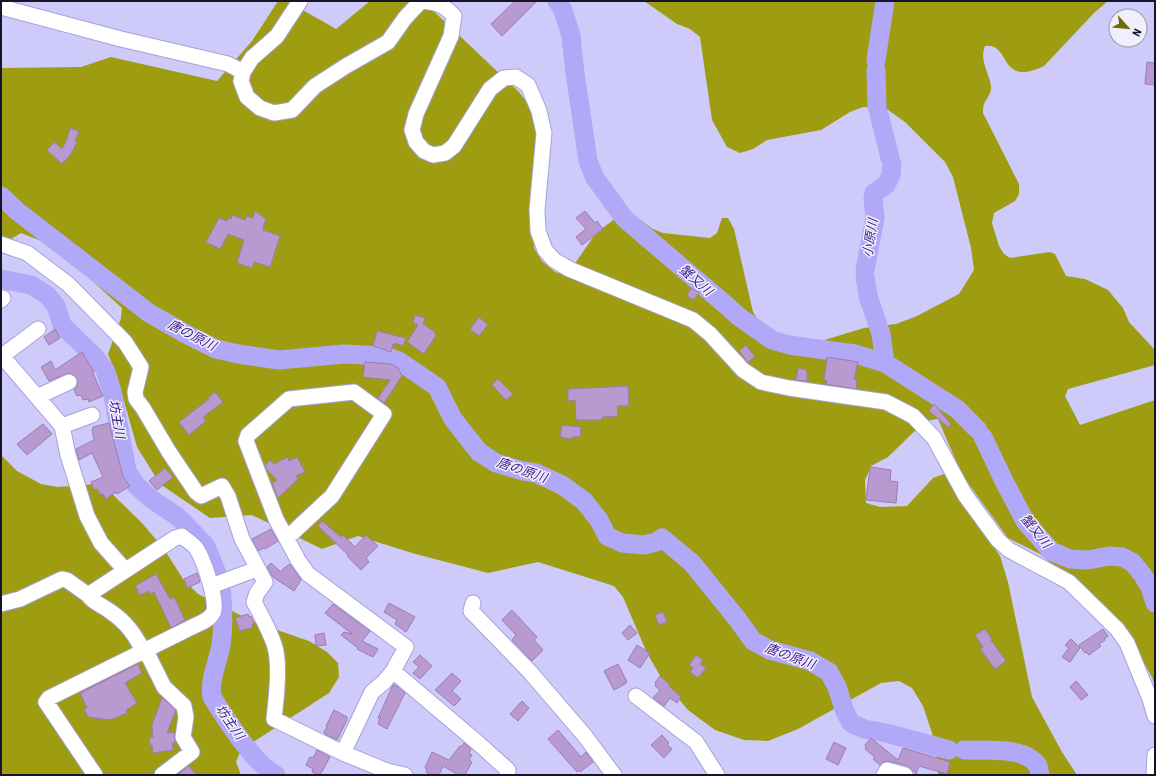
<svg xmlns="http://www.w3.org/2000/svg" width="1156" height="776" viewBox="0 0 1156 776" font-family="'Roboto Condensed','Noto Sans JP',sans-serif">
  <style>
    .forest { fill: #9e9d12 }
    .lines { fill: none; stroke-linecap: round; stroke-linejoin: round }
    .river { stroke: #b2a8f8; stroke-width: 19 }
    .building { fill: #b89ad1; stroke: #9a7db1 }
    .minor-casing { stroke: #a7a1da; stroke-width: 17 }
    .minor { stroke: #fff; stroke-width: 15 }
    .labels { text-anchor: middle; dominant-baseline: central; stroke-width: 3; stroke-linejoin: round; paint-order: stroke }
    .water-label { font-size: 13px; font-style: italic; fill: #3f198c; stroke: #f0effc }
  </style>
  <rect width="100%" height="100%" fill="#cecafa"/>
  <path class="forest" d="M278 1H287L336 29 370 1H423L519 92 534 112 539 126 534 218V248L542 261 555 272 567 275 596 233 624 212 632 214 653 229 663 233 710 238 717 233 722 218H728L734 229 753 312 766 333 773 337 818 342 864 328 896 324 917 316 959 294 974 270 971 248 953 177 945 162 905 122 884 107H863L850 112 821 130 767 140 753 149 740 153 727 147 712 120 700 37 690 29 677 24 644 1H1108L1094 13 1044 66C998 88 1011 42 985 46 979 60 989 72 991 86 992 93 987 98 984 104 983 107 983 110 983 113L1019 184V194L1015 201 994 213 992 223 999 246 1004 254 1010 258 1050 252 1055 254 1066 276 1085 279 1108 290 1123 308 1129 322 1155 350V365L1068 389 1065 396 1080 425 1155 400V686L1152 677 1140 656 1083 589 1040 554 1008 538 962 475 938 419 925 421 888 457 871 466 865 480 866 503 880 507 907 506 933 478 944 474 953 486 1000 556 1008 582 1032 697 1062 752 1077 775H938V765L932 733 923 706 912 688 899 681 881 683 798 729 768 741 744 740 715 730 688 710 662 679 647 653 623 597 614 586 538 562 488 573 412 553 358 536 322 549 252 515 210 518 160 484 137 447 116 373 108 354 121 318 122 308 54 246 21 233 1 245V68L81 67 111 57 217 81 252 41Z
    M1 455 17 471 41 484 58 487 96 484 106 488 142 523 164 549 183 579 198 594 254 622 309 641 327 652 338 663 339 677 329 693 241 750 236 762 241 775H1Z"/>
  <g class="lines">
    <path class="river" d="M557 1 563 10 571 36 575 73 588 161 595 178 624 218 727 306 738 316 772 340 789 345 855 354 885 363 957 409 978 430
      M876 60 885 1
      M876 70 877 107
      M879 114 890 158
      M1 196 17 211 149 313 186 334 216 349 238 354 279 360 344 354 386 356 399 361 437 387 453 419 479 452 496 463 523 471 536 473 562 485 584 501 599 520 607 536 622 543 644 545 656 542 662 538 692 563 738 620 753 641 770 650 810 661 829 672 837 687 845 712 851 723 864 729 886 733 949 750
      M865 270 875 218 873 199 874 193 886 185 891 175 892 164
      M865 277 868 296 881 334 885 363
      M1 279 31 285 47 295 56 306 62 325 95 357 105 370 112 391 127 471 136 485 150 498 178 517 206 546 218 576
      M983 437 1004 481 1025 521 1051 551 1070 559 1088 560 1109 556 1122 557 1132 562 1142 574 1150 587 1155 603
      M221 586C223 606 224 625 221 645 218 663 209 679 212 697 225 718 254 764 276 775
      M964 750C984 751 1026 746 1038 766 1039 768 1039 772 1040 775"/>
  </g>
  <path class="building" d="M515 1H537L502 36 491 24Z
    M1147 62 1155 63V85L1145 84Z
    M70 128 79 131 75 141 77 142 71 154 62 164 47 150 54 142 62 149 67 139Z
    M255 211 266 219 263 227 264 228 263 230 280 236 270 267 254 262 252 268 237 263 244 240 228 234 220 249 206 242 219 218 227 221 228 218 231 219 232 215 245 220 247 216 253 218Z
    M585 211 595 223 597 221 603 229 582 245 576 237 586 229 576 218Z
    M691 288 699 292 694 300 687 296Z
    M415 315 425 318 423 324 435 332 434 333 436 335 424 354 407 342 418 325 413 323Z
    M479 317 488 325 479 336 470 329Z
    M55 329 60 338 49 345 44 337Z
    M377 331 406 338 403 346 395 343V345L393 344 391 352 373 346Z
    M746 345 755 357 748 362 739 351Z
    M82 352 94 372 93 373 103 396 89 402 88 399 83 400 81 395 77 396 74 389 77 387 78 382 77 379 74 375 70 373 66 374 49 381 41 367 51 361 55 370Z
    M827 357 858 362 854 379 857 380 856 389 826 384 827 381 824 380Z
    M365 362 391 364 398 368 402 376 384 403 378 398 390 380 363 377Z
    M798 368 807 370V381L796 380Z
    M498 379 513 394 506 400 492 385Z
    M628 386 629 406H617L618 416 602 417V420H576L575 400 568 401V389Z
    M215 392 223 402 203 417 206 421 189 435 179 422 209 399 208 398Z
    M934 404 951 424 948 427 929 411Z
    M109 423 121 469 123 477 130 486 117 494 116 492 106 499 103 494 101 495 97 489 94 490 91 482 103 477 92 453 79 460 76 449 94 440 92 429H93V427Z
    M43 424 52 434 27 455 17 444Z
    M562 425 581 427 580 437H572L571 439 560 437Z
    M288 457 289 461 297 457 305 472 296 476 298 479 278 498 272 483 277 480 267 470 265 465 270 460 274 464Z
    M870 467 891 470 890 481 898 482 896 503 866 500Z
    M165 468 173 477 157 490 149 481Z
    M322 521 341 537 343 535 355 547 366 535 378 546 366 558 369 562 361 570 347 556 348 555 318 526Z
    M271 529 278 541 265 549 264 548 258 551 252 539Z
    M271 563 281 572 284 568 290 564 301 580 294 591 273 577 267 567Z
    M197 573 200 582 187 588 184 579Z
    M156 574 170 599 174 597 185 620 171 628 154 592 150 594 149 591 140 595 135 586Z
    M389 603 415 617 406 632 395 624 397 620 384 612Z
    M333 604 370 631 362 641 378 649 373 657 357 649 358 648 341 635 344 632 352 634 325 613Z
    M512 610 537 637 534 640 543 650 532 661 512 640 516 635 502 620Z
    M663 612 667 622 659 625 655 615Z
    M248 614 249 617 251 616 254 624 252 625V628L240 631 235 618Z
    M630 625 637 633 628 640 622 633Z
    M985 629 992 639 991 640 1006 661 995 669 980 649 983 647 975 635Z
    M1103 629 1108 636 1104 639 1105 640 1099 644 1101 646 1089 655 1086 652 1085 653 1079 645Z
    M324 633 326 645 316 646 315 635Z
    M1071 639 1080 648 1070 662 1062 657 1069 648 1065 645Z
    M637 645 650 653 640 668 628 660Z
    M420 655 432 666 420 679 413 673 419 667 413 662Z
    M696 655 703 660 700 664 706 668 698 678 690 672 693 668 689 665Z
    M138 664 142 673 125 683 137 703 126 710 127 713 110 720 88 717 84 709 87 708 80 693Z
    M618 664 627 682 625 684 614 690 604 671Z
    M452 673 461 681 452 691 461 699 454 706 435 690Z
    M660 676 670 685 669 686 681 697 677 703 670 698 664 706 653 698 660 690 655 686 656 684 655 683Z
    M1076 681 1088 695 1081 700 1070 687Z
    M393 685 397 686 405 693 387 729 378 724 380 718H378Z
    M162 698 176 710 167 733 174 732 175 743H172L173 750 153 753 152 745 150 746 149 738 153 737 152 725Z
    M522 701 529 708 518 721 510 714Z
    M334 710 347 717V720L337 740 325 734 324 732 327 727 326 726Z
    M558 730 581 757 586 752 593 762 580 772 579 770 577 772 548 739Z
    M662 735 669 743 667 744 672 749 664 758 651 745Z
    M871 738 898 760 903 748 950 762 947 774 919 766 916 774 908 766 889 761 883 762 880 765 873 759 875 757 865 749 866 747 865 745Z
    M834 742 846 748 838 765 826 759Z
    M464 743 471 749 469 753 472 755 469 760 472 762 465 775H459L443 766 439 775H431L426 772 427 769 425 768 432 752 449 760 460 746 461 747Z
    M317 750 330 757 320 775 312 772 313 769 306 765 310 757 313 758Z
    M189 766 196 775H177Z"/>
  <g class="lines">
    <defs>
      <path id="minor" d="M300 1 277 36 252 58 243 72 241 81 247 97 260 108 274 113 292 110 315 86 346 66 388 42 405 18 421 1C436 2 444 5 454 16L451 36 416 114 412 130 416 142 424 151 433 155 445 153 454 146 490 89 504 78 516 77 528 85 539 111 544 133 537 210 538 231 545 250 554 260 569 269 693 320 710 334 743 370 761 382 789 388 886 402 913 416 934 438 965 495 998 540 1009 550 1069 582 1117 629 1127 643 1150 699 1155 716
        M1 7 121 39 228 64 243 72
        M1 244 27 253 68 284 125 342 141 367 135 392 136 399 143 408 169 452 196 492 201 496 222 486 228 496 242 539 265 582 257 593 254 602C261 615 269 629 274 644 281 663 276 699 274 719L343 753 387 771 405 775
        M1 300 3 298
        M1 355 62 426 68 455 87 516 101 543 125 570
        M2 356 38 329
        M37 397 69 382
        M62 426 92 415
        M287 538 332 496 384 414 354 392 289 399 248 435 246 441 276 519 298 560 308 574 406 647 393 671 384 682 372 692 343 753
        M211 586 257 569
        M88 595C93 603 104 606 111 612 127 623 134 634 143 650
        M473 603 471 611 530 672 585 736 614 775
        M1 604 20 599 62 579 67 580 88 595 175 538 182 536C186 540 193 544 196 548 203 558 219 603 213 613 209 621 197 624 190 628L49 698 46 702 95 775
        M145 649 164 687 184 706 186 717 183 737 192 752 162 775
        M393 671 478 743 508 770 507 775
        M636 696 696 742 717 775
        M884 775 887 770 905 775
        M1154 775 1155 755"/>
    </defs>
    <use href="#minor" class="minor-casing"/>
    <use href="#minor" class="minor"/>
  </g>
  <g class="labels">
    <g class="water-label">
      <text transform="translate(870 238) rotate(-81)">小原川</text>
      <text transform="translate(696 280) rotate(41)">蟹又川</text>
      <text transform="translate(192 335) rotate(27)">唐の原川</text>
      <text transform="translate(117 419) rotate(80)">坊主川</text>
      <text transform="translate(522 470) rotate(19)">唐の原川</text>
      <text transform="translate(1036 531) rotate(51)">蟹又川</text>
      <text transform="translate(790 656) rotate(20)">唐の原川</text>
      <text transform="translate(230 722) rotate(55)">坊主川</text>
    </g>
  </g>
  <rect width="1156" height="776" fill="none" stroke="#171429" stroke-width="4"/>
  <g transform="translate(1128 28) rotate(117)"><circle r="19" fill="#f0effc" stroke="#9997a8"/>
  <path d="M0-3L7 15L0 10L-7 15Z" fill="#6d6c0c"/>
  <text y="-6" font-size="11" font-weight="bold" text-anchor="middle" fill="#171429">N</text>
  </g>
</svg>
